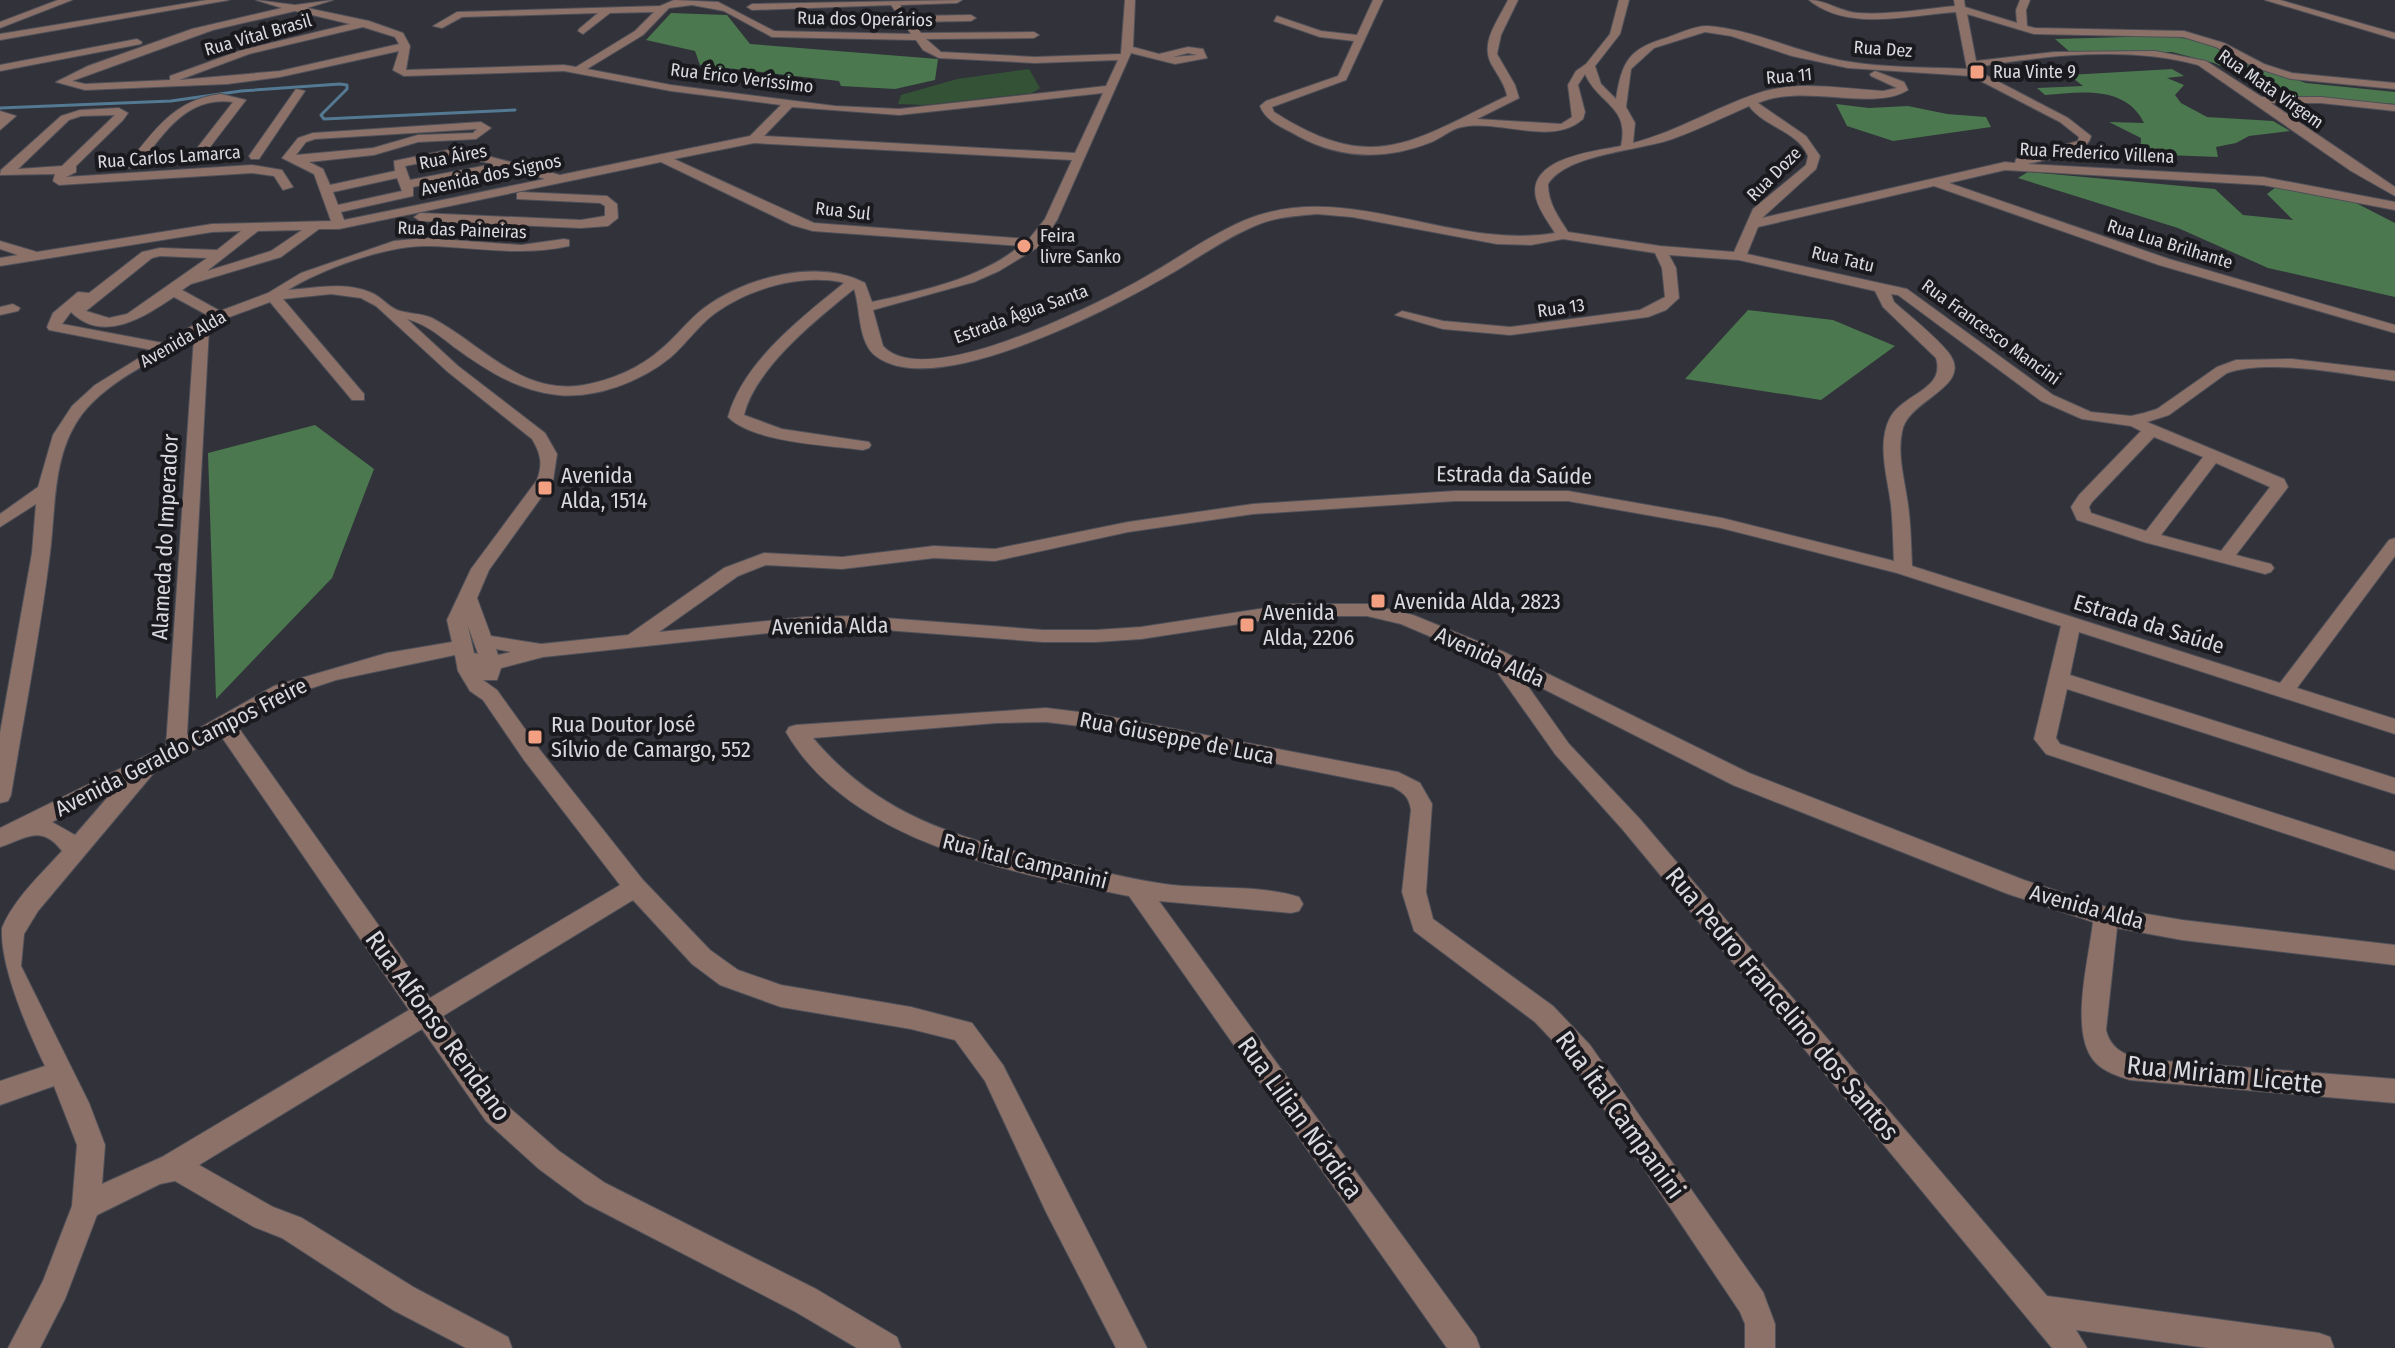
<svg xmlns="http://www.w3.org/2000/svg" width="2395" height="1348" viewBox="0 0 2395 1348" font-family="'Fira Sans Condensed',sans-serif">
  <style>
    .green { fill: #345336 }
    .forest { fill: #4b784e }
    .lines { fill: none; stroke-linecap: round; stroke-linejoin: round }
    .stream { stroke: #547993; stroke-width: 3 }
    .minor-casing { stroke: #4f5058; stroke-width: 2 }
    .minor { fill: #8c7169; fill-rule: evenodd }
    .poi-dot { fill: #f39f82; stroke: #1a1a1e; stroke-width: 3 }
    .labels { text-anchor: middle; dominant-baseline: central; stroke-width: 8; stroke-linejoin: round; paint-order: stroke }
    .far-street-label { font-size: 18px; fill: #d9dadf; stroke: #1a1a1e }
    .far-poi-label { font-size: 18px; fill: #d9dadf; stroke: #1a1a1e; text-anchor: start }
    .poi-label { font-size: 22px; fill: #d9dadf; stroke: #1a1a1e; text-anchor: start }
    .street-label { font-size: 22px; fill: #d9dadf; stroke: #1a1a1e }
    .near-street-label { font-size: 26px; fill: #d9dadf; stroke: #1a1a1e }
  </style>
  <rect width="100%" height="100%" fill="#31323a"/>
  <path class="green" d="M1029 69 1040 88 1032 93 925 105 898 104 901 95 957 79Z"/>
  <path class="forest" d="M671 13 727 15 750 44 938 59 935 80 895 89 841 86 839 81 700 65 695 51 646 40Z
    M2160 36 2191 39 2207 43 2255 66 2306 83 2395 92V104L2289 96 2214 63 2172 52 2071 53 2055 39Z
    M2172 69 2184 76 2167 78 2184 85 2175 95 2181 103 2207 117 2273 121 2290 131 2249 136 2236 143 2216 147 2218 157 2140 154 2141 138 2109 122 2144 123C2126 85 2080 92 2045 95L2037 88 2083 86 2069 75Z
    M1836 104 1869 108 1908 106 1947 114 1986 117 1991 127 1893 141 1847 126Z
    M2028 172 2215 189 2243 215 2293 220 2267 194 2276 187 2354 202 2395 223V297L2268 268 2178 228 2018 178Z
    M1748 310 1833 320 1895 346 1821 400 1685 379Z
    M315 425 374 469 332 578 216 699 208 453Z"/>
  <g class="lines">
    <path class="stream" d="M0 108 171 101 241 91 340 84 347 85V89L321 115 324 119 515 110"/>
    <defs>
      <path id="minor" d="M58 0H72L0 28V22Z
        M207 0H229L0 40V34Z
        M256 0 295 5 333 0 307 8 369 21 403 33 410 46 406 70 564 65 576 67 635 31 654 12 610 13 583 34 578 31 579 29 598 13 462 17 442 28 433 26 457 12 660 6 674 0 718 2 774 31 911 34 891 5 752 10 747 7 752 4 962 0 957 3 900 5 909 16 971 15 976 18 971 21 913 22 921 33 1034 32 1039 35 1034 38 926 39 941 52 1035 57 1121 54 1125 0H1135L1133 47 1159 54 1188 47 1203 49 1207 58 1175 64 1131 53 1057 220 1040 246 999 271 974 282 873 310 883 346C924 392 1093 306 1138 281 1173 262 1206 237 1243 221 1345 177 1451 251 1555 233 1548 222 1539 210 1536 198 1527 158 1595 151 1621 146 1630 106 1599 105 1585 74L1578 85 1585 112 1583 119C1552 147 1500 119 1462 127 1450 129 1441 139 1429 143 1385 160 1340 159 1298 136 1284 128 1266 122 1260 106L1266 101 1338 76 1354 41 1320 37 1274 21 1277 16 1321 31 1357 35 1373 0H1383L1346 80 1272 107 1274 112C1374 176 1412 141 1507 96 1505 85 1499 77 1493 67 1478 44 1498 21 1508 0H1518L1501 35 1497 54 1515 85 1519 98 1477 119 1561 124 1572 117 1568 85 1576 71 1586 64 1610 34 1619 0H1629L1620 34 1595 66 1601 84 1616 99C1622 62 1628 49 1666 38 1678 34 1694 26 1707 26 1748 28 1800 53 1844 61 1884 68 1927 67 1967 69L1956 12C1910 15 1848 32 1809 0 1827 0 1840 12 1858 13 1890 15 1924 9 1955 6L1954 0H1964L1965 7 2017 23 2016 10 2020 0H2030L2026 10 2027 26 2035 28 2184 31 2224 43 2264 64 2292 73 2395 83V89L2291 79 2256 68 2216 47 2183 37 2034 34 1967 14 1976 61 2054 52 2155 51 2206 61 2262 97H2321L2395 105V111L2321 103H2271L2395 187V196L2351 171 2198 65C2130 46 2047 55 1977 67L1978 71 2068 118 2091 136C2087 157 2045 159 2028 164L2263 177 2395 202V210L2263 185 2005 170 1949 183 2169 259 2395 325V333L2159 265 1934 186 1758 227 1747 254 1907 289 2053 395 2091 412 2131 416 2144 413 2157 409 2217 367 2236 360 2292 359 2395 371V381C2350 375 2269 358 2227 373L2169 415 2147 422 2284 479 2288 487 2236 555 2271 564 2274 568 2271 572 2265 574 2144 542 2077 520 2071 507 2079 495 2141 431 2131 426 2082 419 2041 401 1898 295 1891 294 1894 302C1912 318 1933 334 1948 352 1976 387 1907 399 1902 432 1897 456 1905 481 1908 505 1911 525 1911 545 1912 566L2280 683 2389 540 2395 538V556L2297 688 2395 719V734L2079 632 2070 675 2395 778V794L2067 689 2056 738 2060 744 2395 852V870L2046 754 2034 739 2061 626 1897 573 1721 528 1568 501H1455L1253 514 1128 532 995 561 934 558 842 569 766 565 738 576 659 632 806 617 858 616 1043 630H1096L1141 627 1291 604H1367L1413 615 1504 652 1749 773 2024 880 2106 907 2182 920 2395 945V965L2182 940 2117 928 2106 1030C2110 1047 2122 1054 2139 1059L2395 1079V1103L2130 1080C2118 1076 2105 1072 2096 1063 2068 1035 2089 960 2093 922L2008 894 1733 785 1522 678 1569 744 1639 818 2047 1296 2319 1333 2330 1337 2334 1348H2208L2076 1330 2087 1348H2052L1623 830 1555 754 1490 662 1401 624 1367 616H1291L1141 639 1096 642H1043L858 628 806 629 543 657 501 668 497 680H483L497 690 540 750 643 880 710 950 738 970 781 985 911 1007 972 1023 1003 1065 1147 1348H1116L1046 1212 985 1081 955 1040 911 1029 781 1007 720 985 692 964 633 900 443 1016 504 1103 559 1151 605 1183 816 1289 897 1337 901 1348H857L794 1311 585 1203 539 1169 486 1121 422 1029 199 1165 273 1207 302 1218 415 1288 508 1337 512 1348H466L393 1310 282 1238 254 1227 175 1181 160 1184 97 1215 65 1299 40 1348H8L43 1281 72 1206 77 1145 54 1086 0 1105V1081L45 1066C28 1031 0 967 2 928 14 899 41 874 62 851 41 823 25 839 0 847V828L166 746 194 337C158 359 110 379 83 413 52 453 56 506 50 553 40 634 24 715 11 795L8 801 0 803V733L32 553 36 504 0 527V514L38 487 53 435 72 406 95 385 152 350 49 330 47 327 53 313 78 292 89 293 142 252 160 248 217 250 241 231 212 232 0 266V258L18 255 0 249V241L37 252 212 224 331 221 314 174 282 158 298 138 313 133 481 122 491 128 476 139 418 142 374 155 309 162 323 169 330 185 395 171 394 161 457 148 560 175 750 136 781 105 671 91 564 71 404 76 393 70 399 51 280 77 227 84 85 90 56 82 88 66 192 29 282 8ZM692 5 724 11 772 37 916 40 923 50 939 58 1035 63 1118 60 1106 86 899 109 835 106 671 85 587 69 643 35 669 8ZM295 11 350 24 242 50 170 76V80L85 84 72 81 213 30ZM363 27 395 37 399 44 280 71 179 80 249 54ZM1705 32 1731 36 1792 56 1848 68 1971 76 2060 122 2079 137 2078 141 2016 159 2015 163 2005 162 1762 218 1816 169 1820 156 1806 136 1758 103C1802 83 1874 112 1908 90L1904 82 1875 71 1870 74 1871 76 1897 88 1883 91C1846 89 1801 81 1765 91 1721 104 1679 131 1633 143L1635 123 1626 107 1631 69 1654 48ZM1188 53 1197 55 1173 57ZM1103 93 1075 153 764 136 792 107 899 115ZM1749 106C1764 127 1798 131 1808 156L1806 165 1753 209 1734 252 1660 246 1568 232C1558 216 1548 203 1548 184 1568 153 1641 151 1675 138 1700 129 1724 117 1749 106ZM477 129 473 133 418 135 373 148 296 155 306 142 315 139ZM754 143 1072 160 1045 219 1029 239 814 223 674 159ZM457 156 493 164 410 180 405 166ZM661 162 792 225 813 231 1020 246C980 279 922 291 872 302L865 283C818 258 746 277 704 308 688 320 676 337 660 350 640 368 611 380 584 385 521 396 482 344 432 318 421 313 408 314 397 310 388 306 381 297 372 293 347 281 314 288 288 290 322 269 387 245 428 246 476 247 520 257 569 246V240L564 239 521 245 425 238 394 241 301 273 268 293 220 311 182 290 191 284 281 257 319 229H339ZM507 168 545 179 344 220 341 212 413 196V187ZM397 178 402 191 338 205 333 192ZM1317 214 1352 217 1497 244 1531 245 1563 239 1655 253 1662 268 1665 297 1640 310 1510 327 1443 321 1402 311 1395 315 1443 329 1510 335 1648 317 1666 310 1679 298 1676 268 1669 255 1739 260 1875 291 1883 307 1936 358C1946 391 1901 393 1889 420 1877 446 1888 479 1891 505 1893 524 1893 542 1894 561L1722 518 1568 491H1455L1253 504 1128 522 995 549 934 546 842 557 764 553 724 568 628 635 541 644 491 636 477 598 489 570 553 481 557 454 545 433 458 366 407 319C426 324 440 336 454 347 486 370 518 391 558 395 596 399 642 381 671 357 686 344 698 326 714 314 748 289 799 274 841 282L844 283C801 318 743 362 728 417 754 443 827 445 863 450L869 448 871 445 869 442 782 429 744 415C756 367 817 319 854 289 861 309 857 343 877 357 937 400 1110 309 1167 276 1197 259 1225 238 1257 225 1276 217 1296 216 1317 214ZM302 230 271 251 207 271 258 231ZM160 256 207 258 127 314 109 318 86 311 152 258ZM331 294 361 298 376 306 448 372 532 439C541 454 543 464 537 480L471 569 447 620 452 642 387 653 274 686 187 735 209 328 224 319 270 302 352 400H364V394L283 299ZM174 297 209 316 163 343 62 324 71 312C103 344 144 317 174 297ZM2154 437 2203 457 2146 531 2091 513 2089 507 2092 502ZM2216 463 2270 487 2221 551 2161 535ZM468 626 478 654 474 653ZM496 649 511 652 498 655ZM455 655 458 671 470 691 483 700 524 760 620 885 430 998 238 727 288 696 336 680ZM221 736 409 1010 162 1157 102 1184 105 1145 89 1103 21 966 24 934 38 911 158 768ZM114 790 75 835 52 822Z
        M2265 0H2280L2395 33V39Z
        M137 39 142 42 141 44 0 71V65Z
        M296 89 305 91 259 159H251L249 156Z
        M221 94 246 100 197 164 187 161 233 102C186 95 162 136 137 168H129V162C155 129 176 99 221 94Z
        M119 108 128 113 123 120 76 166V172L66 177 252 165 282 170 293 187 283 190 274 176 252 173 59 185 53 181 55 174 0 175 1 170 61 116 80 110ZM115 115 62 166 18 169 69 120 81 116Z
        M0 111 16 116 0 130Z
        M521 192 607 196 617 204 618 218 608 226 581 228 420 221 414 217 420 213 581 220 605 216V206L600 203 517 199V193Z
        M13 304 20 308 18 311 0 315V307Z
        M1046 708 1096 714 1398 772 1420 783 1432 804 1426 892 1433 919 1553 1006 1590 1045 1763 1292 1775 1324V1348H1745V1324L1740 1312 1572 1061 1535 1022 1414 931 1402 892 1411 810C1409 797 1404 793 1393 787L1096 728 1046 722 996 723 813 738C879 816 957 838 1052 860 1092 869 1131 880 1172 885 1211 889 1263 885 1299 897L1303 904 1299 911 1291 913 1159 901 1476 1337 1480 1348H1447L1129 896C1013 873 850 843 786 732L789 727 796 725Z"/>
    </defs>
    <use href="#minor" class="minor-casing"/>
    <use href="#minor" class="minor"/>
  </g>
  <g class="poi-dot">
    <rect x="1969" y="64" width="16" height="16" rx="4"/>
    <circle cx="1024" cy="246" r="8"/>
    <rect x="537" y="480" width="16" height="16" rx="4"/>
    <rect x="1370" y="593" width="16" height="16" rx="4"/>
    <rect x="1239" y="617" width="16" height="16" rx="4"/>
    <rect x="527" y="729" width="16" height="16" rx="4"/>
  </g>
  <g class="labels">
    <g class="far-street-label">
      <text transform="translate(865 19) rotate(1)">Rua dos Operários</text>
      <text transform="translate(258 35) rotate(-16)">Rua Vital Brasil</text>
      <text transform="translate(1883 49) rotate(4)">Rua Dez</text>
      <text transform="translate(1789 76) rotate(-5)">Rua 11</text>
      <text transform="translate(742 78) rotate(7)">Rua Érico Veríssimo</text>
      <text transform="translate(2271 89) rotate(35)">Rua Mata Virgem</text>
      <text transform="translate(2097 153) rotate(3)">Rua Frederico Villena</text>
      <text transform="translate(169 157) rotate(-4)">Rua Carlos Lamarca</text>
      <text transform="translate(453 157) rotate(-11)">Rua Áires</text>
      <text transform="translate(1774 174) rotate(-45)">Rua Doze</text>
      <text transform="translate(491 175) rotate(-12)">Avenida dos Signos</text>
      <text transform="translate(843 211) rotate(6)">Rua Sul</text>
      <text transform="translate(462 230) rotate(2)">Rua das Paineiras</text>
      <text transform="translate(2170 244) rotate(17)">Rua Lua Brilhante</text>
      <text transform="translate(1843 259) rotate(13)">Rua Tatu</text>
      <text transform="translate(1561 308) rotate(-8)">Rua 13</text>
      <text transform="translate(1021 314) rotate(-20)">Estrada Água Santa</text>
      <text transform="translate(1991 332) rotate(36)">Rua Francesco Mancini</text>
      <text transform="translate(183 339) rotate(-30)">Avenida Alda</text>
    </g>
    <g class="far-poi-label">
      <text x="1993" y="72">Rua Vinte 9</text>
      <text x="1040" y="236">Feira<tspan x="1040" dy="21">livre Sanko</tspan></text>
    </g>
    <g class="poi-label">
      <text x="561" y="475">Avenida<tspan x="561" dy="25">Alda, 1514</tspan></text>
      <text x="1394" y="601">Avenida Alda, 2823</text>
      <text x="1263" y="612">Avenida<tspan x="1263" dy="25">Alda, 2206</tspan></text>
      <text x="551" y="724">Rua Doutor José<tspan x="551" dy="25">Sílvio de Camargo, 552</tspan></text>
    </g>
    <g class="street-label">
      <text transform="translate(1514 475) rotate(1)">Estrada da Saúde</text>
      <text transform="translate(165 537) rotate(-87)">Alameda do Imperador</text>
      <text transform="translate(2149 624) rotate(17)">Estrada da Saúde</text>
      <text transform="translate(830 626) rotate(-1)">Avenida Alda</text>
      <text transform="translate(1490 657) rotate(24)">Avenida Alda</text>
      <text transform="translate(1177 738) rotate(11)">Rua Giuseppe de Luca</text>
      <text transform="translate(181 747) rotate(-27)">Avenida Geraldo Campos Freire</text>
      <text transform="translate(1025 861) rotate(14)">Rua Ítal Campanini</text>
      <text transform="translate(2087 907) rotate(15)">Avenida Alda</text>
    </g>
    <g class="near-street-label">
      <text transform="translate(1782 1004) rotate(50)">Rua Pedro Francelino dos Santos</text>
      <text transform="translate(438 1026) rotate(54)">Rua Alfonso Rendano</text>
      <text transform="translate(2225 1075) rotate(6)">Rua Miriam Licette</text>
      <text transform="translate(1620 1115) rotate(54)">Rua Ítal Campanini</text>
      <text transform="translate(1300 1118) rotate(54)">Rua Lilian Nórdica</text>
    </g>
  </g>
</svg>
